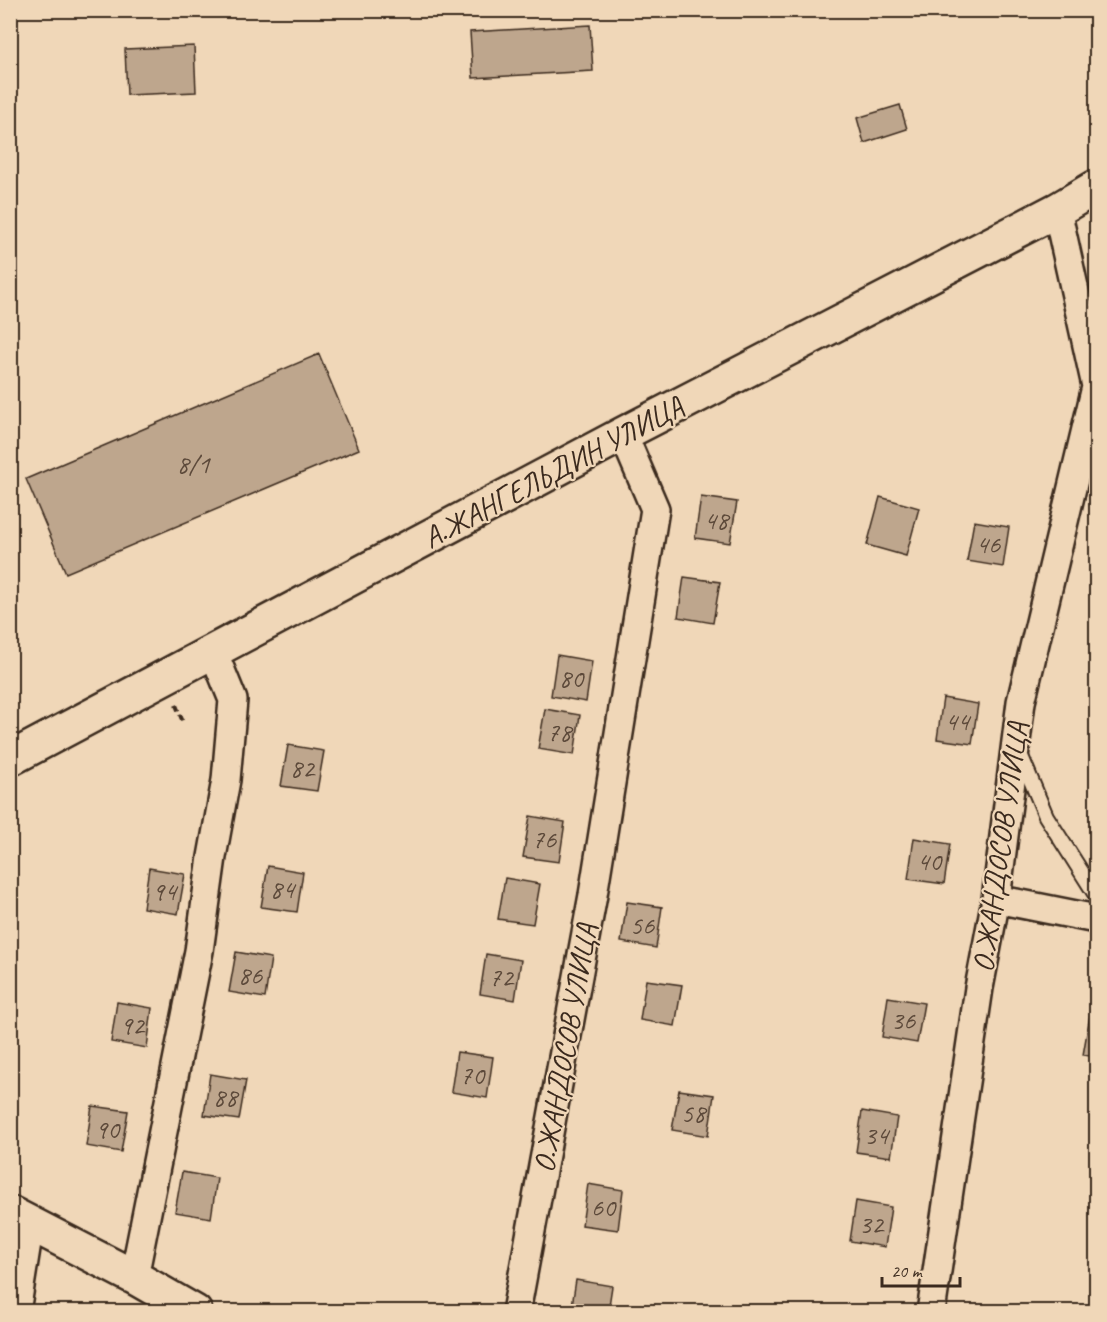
<svg xmlns="http://www.w3.org/2000/svg" width="1107" height="1322" viewBox="0 0 1107 1322" font-family="Caveat,sans-serif">
  <style>
    .building { fill: #bea68d; stroke: #3b2a1e; stroke-width: 1.5 }
    .lines { fill: none; stroke-linecap: round; stroke-linejoin: round }
    .service-casing { stroke: #3b2a1e; stroke-width: 18 }
    .minor-casing { stroke: #3b2a1e; stroke-width: 32 }
    .tertiary-casing { stroke: #3b2a1e; stroke-width: 38 }
    .secondary-casing { stroke: #3b2a1e; stroke-width: 38 }
    .path { stroke: #3b2a1e; stroke-width: 4; stroke-dasharray: 6 4.5; stroke-linecap: butt }
    .service { stroke: #f0d7b8; stroke-width: 14 }
    .minor { stroke: #f0d7b8; stroke-width: 27 }
    .tertiary { stroke: #f0d7b8; stroke-width: 33 }
    .secondary { stroke: #f0d7b8; stroke-width: 33 }
    .labels { text-anchor: middle; dominant-baseline: central; stroke-width: 4.5; stroke-linejoin: round; paint-order: stroke }
    .number-label { font-size: 27px; fill: #5c493a }
    .street-label { font-size: 30px; fill: #3b2a1e; stroke: #f0d7b8 }
  </style>
  <rect width="100%" height="100%" fill="#f0d7b8"/>
  <filter id="ink" filterUnits="userSpaceOnUse"><feTurbulence type="fractalNoise" baseFrequency=".0167" numOctaves="2"/><feDisplacementMap in="SourceGraphic" scale="12" xChannelSelector="R" yChannelSelector="G"/><feConvolveMatrix kernelMatrix="1 2 1 2 8 2 1 2 1" color-interpolation-filters="sRGB"/></filter>
  <g filter="url(#ink)">
    <path class="building" d="M590 25 593 71 473 78 470 32Z
      M194 46 196 92 127 95 125 49Z
      M900 105 907 129 864 143 857 118Z
      M319 354 359 449 66 573 26 479Z
      M701 497 737 502 730 543 695 538Z
      M880 497 919 508 906 556 867 545Z
      M974 521 1009 527 1003 567 967 561Z
      M684 577 720 582 713 623 678 617Z
      M557 655 592 661 586 702 551 696Z
      M943 698 978 704 972 744 937 739Z
      M545 709 580 715 574 755 538 749Z
      M288 745 324 751 317 791 281 786Z
      M530 816 565 822 559 862 523 857Z
      M914 838 950 844 944 884 908 879Z
      M268 866 303 872 297 912 261 907Z
      M149 868 185 874 178 914 143 908Z
      M505 878 540 884 533 924 498 919Z
      M627 902 662 907 656 948 621 942Z
      M236 952 271 958 265 998 229 992Z
      M486 954 521 960 515 1000 480 994Z
      M646 980 682 985 675 1026 640 1020Z
      M888 997 924 1003 917 1043 882 1037Z
      M117 1002 152 1008 147 1048 111 1042Z
      M1090 1015 1096 1016V1057L1083 1055Z
      M457 1052 493 1057 487 1098 451 1092Z
      M210 1074 246 1080 239 1120 204 1115Z
      M679 1090 714 1095 708 1136 672 1130Z
      M92 1106 128 1111 121 1152 86 1146Z
      M862 1111 897 1117 891 1157 856 1152Z
      M182 1172 217 1178 211 1218 175 1212Z
      M588 1184 623 1190 618 1230 582 1225Z
      M856 1201 891 1207 885 1247 850 1241Z
      M576 1280 612 1286 608 1312H571Z"/>
    <g class="lines">
      <defs>
        <path id="service" d="M1020 754 1046 816 1096 895"/>
        <path id="minor" d="M1057 210 1096 386
          M996 899 1096 919
          M134 1277 199 951 212 857 226 780 233 700 213 651
          M16 1312 30 1223
          M516 1312 593 895 655 509 623 434
          M931 1312 979 988 996 899 1021 702 1096 387"/>
        <path id="tertiary" d="M10 759 623 434 1057 210 1096 187"/>
        <path id="secondary" d="M10 1213 134 1277 195 1312"/>
      </defs>
      <use href="#service" class="service-casing"/>
      <use href="#minor" class="minor-casing"/>
      <use href="#tertiary" class="tertiary-casing"/>
      <use href="#secondary" class="secondary-casing"/>
      <path class="path" d="M176 705 183 722"/>
      <use href="#service" class="service"/>
      <use href="#minor" class="minor"/>
      <use href="#tertiary" class="tertiary"/>
      <use href="#secondary" class="secondary"/>
    </g>
  </g>
  <g class="labels">
    <g class="number-label">
      <text x="193" y="464">8/1</text>
      <text x="716" y="520">48</text>
      <text x="988" y="544">46</text>
      <text x="571" y="678">80</text>
      <text x="957" y="721">44</text>
      <text x="559" y="732">78</text>
      <text x="302" y="768">82</text>
      <text x="544" y="839">76</text>
      <text x="929" y="861">40</text>
      <text x="282" y="889">84</text>
      <text x="164" y="891">94</text>
      <text x="642" y="925">56</text>
      <text x="250" y="975">86</text>
      <text x="501" y="977">72</text>
      <text x="903" y="1020">36</text>
      <text x="132" y="1025">92</text>
      <text x="472" y="1075">70</text>
      <text x="225" y="1097">88</text>
      <text x="693" y="1113">58</text>
      <text x="107" y="1129">90</text>
      <text x="876" y="1135">34</text>
      <text x="603" y="1207">60</text>
      <text x="871" y="1224">32</text>
    </g>
    <g class="street-label">
      <text transform="translate(553 472) rotate(-28)">А.ЖАНГЕЛЬДИН УЛИЦА</text>
      <text transform="translate(1000 847) rotate(-82)">О.ЖАНДОСОВ УЛИЦА</text>
      <text transform="translate(565 1048) rotate(-80)">О.ЖАНДОСОВ УЛИЦА</text>
    </g>
  </g>
  <rect width="1107" height="1322" fill="none" stroke="#f0d7b8" stroke-width="36"/>
  <rect x="18" y="18" width="1071" height="1286" fill="none" stroke="#3b2a1e" stroke-width="2" filter="url(#ink)"/>
  <path d="M882 1277v9h78v-9" fill="none" stroke="#3b2a1e" stroke-width="3"/>
  <text x="891" y="1277" font-size="18" fill="#3b2a1e" stroke="#f0d7b8" stroke-width="4.5" paint-order="stroke">20 m</text>
</svg>
